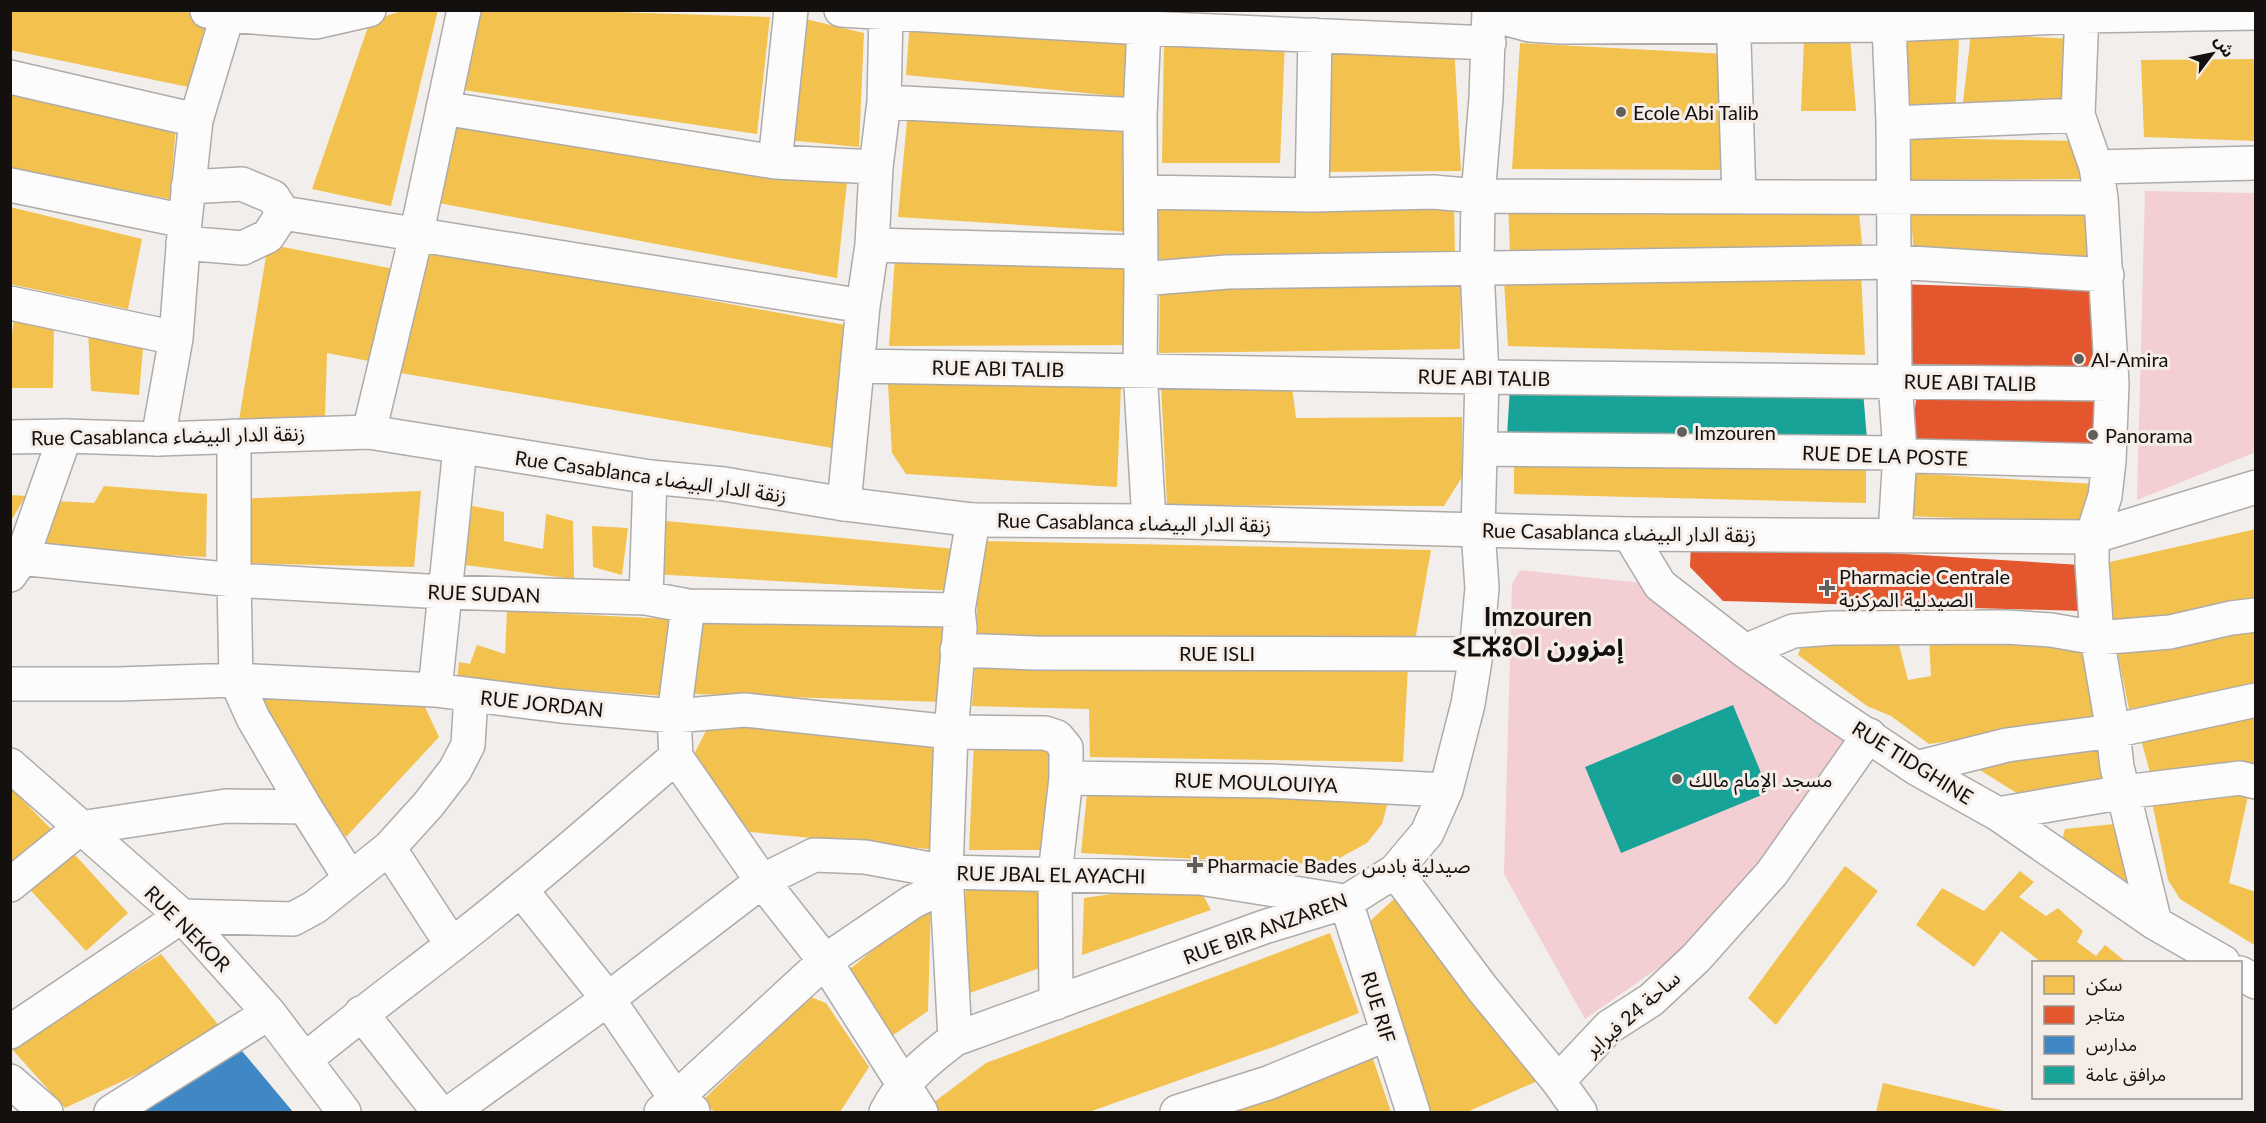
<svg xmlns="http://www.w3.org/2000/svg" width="2266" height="1123" viewBox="0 0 2266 1123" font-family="Lato,'Noto Sans Arabic','Noto Sans Tifinagh',sans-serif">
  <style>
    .green { fill: #f3cfd4 }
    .homes { fill: #f2c14e }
    .shops { fill: #e4572e }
    .schools { fill: #3f88c5 }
    .public { fill: #17a398 }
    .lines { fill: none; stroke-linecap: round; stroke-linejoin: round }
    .minor-casing { stroke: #aeaba9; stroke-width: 36 }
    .major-casing { stroke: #aeaba9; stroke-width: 36 }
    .minor { stroke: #fdfcfc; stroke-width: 33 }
    .major { stroke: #fdfcfc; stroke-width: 33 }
    .poi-dot { fill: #615e5b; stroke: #f5ede8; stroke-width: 2 }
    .labels { text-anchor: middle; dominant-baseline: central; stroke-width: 6; stroke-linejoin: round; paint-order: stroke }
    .poi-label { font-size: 20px; fill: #13100e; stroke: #f5ede8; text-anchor: start }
    .street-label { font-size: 20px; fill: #13100e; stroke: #f5ede8 }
    .district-label { font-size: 26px; font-weight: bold; fill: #13100e; stroke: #f5ede8 }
  </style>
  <rect width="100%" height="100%" fill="#f2eeeb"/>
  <path class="green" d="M2145 191 2255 193 2256 452 2137 500Z
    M1520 570 1642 583 1847 743 1704 936 1585 1019 1504 874 1512 584Z"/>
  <path class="homes" d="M10 10H178L207 17 198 89 10 50Z
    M405 10H438L391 206 312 189 370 21Z
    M468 10H551L770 17 757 134 457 89Z
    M797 17 864 33 859 147 787 140Z
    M910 20 1125 39V97L906 75Z
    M1900 33 1959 40 1955 116 1905 117Z
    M1971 33 2070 39 2067 107 1963 103Z
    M1850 37 1856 111H1801L1804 41Z
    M1164 38 1285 40 1280 163H1162Z
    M1324 43 1454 44 1461 171 1319 172Z
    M1520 43 1726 54V170L1512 169Z
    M2256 59V141L2144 137 2141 60Z
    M10 91 176 125 170 199 10 169Z
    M908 110 1134 133 1130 232 898 217Z
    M443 119 847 182 837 278 428 201Z
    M1906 138 2080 141 2083 179 1903 180Z
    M1157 194 1454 203 1455 258 1154 259Z
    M1508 200 1858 203 1863 254 1510 252Z
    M10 207 142 239 128 309 10 284Z
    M2092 208V260H1914L1911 211Z
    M268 244 404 271 379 363 327 353 325 417 239 420Z
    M425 248 845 325 832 448 401 373Z
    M895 256H1127L1130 345 889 346Z
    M1861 273 1865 355 1508 346 1504 281Z
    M1461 276 1460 349 1159 353 1160 280Z
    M14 319 54 324 53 388H10V350Z
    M88 330 143 348 139 395 91 391Z
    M1108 377 1121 386 1117 487 906 474 892 453 888 384Z
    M1291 379 1296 418 1462 417V477L1444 506 1167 505 1161 385Z
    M1514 457 1866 458V503L1514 494Z
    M1907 473 2095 484 2093 523 1906 516Z
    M104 486 207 494 206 557 43 549 54 501 94 503Z
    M421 491 414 567 235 563 238 499Z
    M10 495 26 496 10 522Z
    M472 506 504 512V541L543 549 546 514 573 521 574 579 465 565Z
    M656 520 956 549 954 591 651 574Z
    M592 526 628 528 622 575 593 567Z
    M2256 529V601L2112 630 2101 564Z
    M979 541 1431 550 1415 641 976 638Z
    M507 611 670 619 666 696 457 681 459 662 470 664 477 645 505 654Z
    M692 621 946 623 941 702 691 694Z
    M2256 621V686L2129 709 2117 651Z
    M1806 634 1898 641 1908 680 1931 676 1929 638 2078 639 2106 718 1929 744 1891 716 1867 706 1798 655Z
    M975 663 1408 666 1403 762 1090 757 1089 709 972 706Z
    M267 694 424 705 439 737 346 837 289 758 260 709Z
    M2256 712V766L2151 776 2138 729Z
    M754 720 938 739 939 850 750 832 693 756 708 727Z
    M2103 736 2109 782 2023 797 1967 762Z
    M1050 739 1045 850H969L974 742Z
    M2251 782 2229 883 2256 892V946L2180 899 2168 880 2150 792Z
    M10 787 52 830 10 870Z
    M1087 794 1389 798 1382 824 1367 843 1334 861 1295 864 1081 853Z
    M2124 823 2139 898 2061 844 2065 829Z
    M66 845 128 913 86 951 24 883Z
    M1845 866 1878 891 1776 1025 1748 998Z
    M2020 871 2034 882 2019 897 2046 916 2058 908 2083 931 2077 942 2096 956 2105 945 2126 962H2041L2001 931 1974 967 1916 925 1942 888 1984 911Z
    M1196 882 1211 910 1082 955 1084 898Z
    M1043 884 1045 966 967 994 960 983 966 886Z
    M1394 899 1542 1079 1467 1112H1424L1367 924Z
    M931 902 928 1011 892 1036 844 974Z
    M1330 933 1359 1013 1273 1047 1089 1112H940L933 1103 986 1063Z
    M161 954 225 1033 65 1108 10 1047Z
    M811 997 826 1003 869 1067 840 1112H715L701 1102Z
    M1372 1056 1391 1112H1207Z
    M1883 1083 2009 1112H1876Z"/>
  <path class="shops" d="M1895 284 2091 290 2095 381 1909 373Z
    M1916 400H2095L2097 453 1910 449Z
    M1691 541 2081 565 2083 611 1723 601 1690 567Z"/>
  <path class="schools" d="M242 1051 293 1112H140Z"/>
  <path class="public" d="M1510 386 1863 391 1867 439 1507 436Z
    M1733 705 1769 792 1621 853 1585 767Z"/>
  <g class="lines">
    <defs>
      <path id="minor" d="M841 10 1144 28 1489 43
        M1733 10 1739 197
        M1886 10 1889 25 1893 123 1895 381 1900 453 1895 535
        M2082 10 2078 115 2096 167 2101 198 2112 384 2109 461 2105 496 2092 537V563L2097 638 2113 731 2117 767 2155 923
        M207 11 227 15 316 22 369 10
        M1489 14 1530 25 1561 27 1889 25 2082 16 2256 13
        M1144 28 1140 115 1141 279 1140 370 1149 521
        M10 77 196 120
        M884 102 1140 115
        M443 108 775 162 876 167
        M1893 123 2078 115
        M775 162 791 10
        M2096 167 2256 163
        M10 185 185 221
        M1141 192 1312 195 1433 192 1478 196 2101 198
        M1312 195 1315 35
        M283 213 863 306
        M183 243 243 248 268 236 283 213 273 197 242 184 188 187
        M872 245 1140 252
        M1141 279 1227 272 1894 262 2107 275
        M10 303 176 338
        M857 366 1482 377 2112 384
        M369 432 416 236 464 10
        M234 436V580L236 680 253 718 305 807 350 878
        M158 439 176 338 185 221 196 120 229 10
        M1481 449 1900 453 1912 456 2109 461
        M844 504 863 306 872 245 876 167 884 102 886 13
        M1629 534 1660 585 1745 651 1826 708 1916 768 1998 814 2155 923 2223 962
        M10 557 234 580 444 592 646 598 688 606 958 610
        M10 575 22 558 65 436
        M646 598 650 477
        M688 606 674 716 676 757 762 881 825 961 921 1112
        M957 650 1035 653 1476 654
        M1745 651 1793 631 1832 628 2006 627 2051 630 2097 638 2170 632 2231 618 2256 615
        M10 684H118L236 680 435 690 561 706 674 716 745 710 951 732 1045 733 1057 737 1066 748V778L1055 874 1056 1003
        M435 690 460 448
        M10 765 182 916 269 1013 344 1112
        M1916 768 2007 745 2113 731 2256 700
        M1066 778 1271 781 1446 790
        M1998 814 2124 792 2240 778 2256 782
        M389 848 452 945
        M1395 871 1482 988 1558 1081 1580 1112
        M10 885 80 828 226 806 305 807
        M521 890 608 999 676 1099 693 1111
        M1346 902 1413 1112
        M2240 973 2256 982
        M361 1013 439 1112
        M10 1032 182 916 293 919 315 907 389 848 428 805 455 770 468 745 471 695
        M955 1039 946 872 951 732 960 628 958 610 973 520
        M306 1059C376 1001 450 949 520 890 573 847 624 801 676 757
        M10 1081 46 1112
        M1558 1081 1609 1027 1651 1000 1696 958 1772 873 1869 735
        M111 1112 269 1013
        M451 1112 608 999 762 881 814 855 865 857 946 872 1200 878 1338 900
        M661 1112 825 961 912 902 947 885
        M886 1112C902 1081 927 1060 955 1039L1264 927 1346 902 1395 871 1427 833 1446 790 1468 704 1476 654 1482 588 1478 530 1482 377 1477 267 1478 196 1486 98 1489 10
        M1177 1112 1268 1083 1387 1034"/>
      <path id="major" d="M10 437 65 436 158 439 369 432 650 477 724 484 844 504 973 520 1149 521 1629 534 2092 537 2256 487"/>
    </defs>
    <use href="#minor" class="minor-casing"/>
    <use href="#major" class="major-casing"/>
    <use href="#minor" class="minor"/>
    <use href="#major" class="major"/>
  </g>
  <g class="poi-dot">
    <circle cx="1621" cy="112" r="6"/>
    <circle cx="2079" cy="359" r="6"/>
    <circle cx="1682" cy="432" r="6"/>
    <circle cx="2093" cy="435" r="6"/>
    <path d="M1824 579h6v6h6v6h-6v6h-6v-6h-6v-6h6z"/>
    <circle cx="1677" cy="779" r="6"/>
    <path d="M1192 856h6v6h6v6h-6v6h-6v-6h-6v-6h6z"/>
  </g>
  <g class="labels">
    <g class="poi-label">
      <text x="1633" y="112">Ecole Abi Talib</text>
      <text x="2091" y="359">Al-Amira</text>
      <text x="1694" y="432">Imzouren</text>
      <text x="2105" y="435">Panorama</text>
      <text x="1839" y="576">Pharmacie Centrale<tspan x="1839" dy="23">الصيدلية المركزية</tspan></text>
      <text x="1689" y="779">مسجد الإمام مالك</text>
      <text x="1207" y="865">Pharmacie Bades صيدلية بادس</text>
    </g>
    <g class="street-label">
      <text transform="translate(998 368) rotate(1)">RUE ABI TALIB</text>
      <text transform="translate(1484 377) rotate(1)">RUE ABI TALIB</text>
      <text transform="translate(1970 382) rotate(1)">RUE ABI TALIB</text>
      <text transform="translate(168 435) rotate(-1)">Rue Casablanca زنقة الدار البيضاء</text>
      <text transform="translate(1885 455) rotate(2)">RUE DE LA POSTE</text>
      <text transform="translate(651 476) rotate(8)">Rue Casablanca زنقة الدار البيضاء</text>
      <text transform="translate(1134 522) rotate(1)">Rue Casablanca زنقة الدار البيضاء</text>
      <text transform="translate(1619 532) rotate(1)">Rue Casablanca زنقة الدار البيضاء</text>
      <text transform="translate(484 593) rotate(2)">RUE SUDAN</text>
      <text x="1217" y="653">RUE ISLI</text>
      <text transform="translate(542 703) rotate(6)">RUE JORDAN</text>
      <text transform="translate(1913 762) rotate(32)">RUE TIDGHINE</text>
      <text transform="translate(1256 782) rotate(2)">RUE MOULOUIYA</text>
      <text transform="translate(1051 874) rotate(1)">RUE JBAL EL AYACHI</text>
      <text transform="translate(188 928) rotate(45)">RUE NEKOR</text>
      <text transform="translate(1265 928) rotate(-20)">RUE BIR ANZAREN</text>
      <text transform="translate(1379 1007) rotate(73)">RUE RIF</text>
      <text transform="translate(1632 1013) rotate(-41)">ساحة 24 فبراير</text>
    </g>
    <g class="district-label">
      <text x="1538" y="616">Imzouren<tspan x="1538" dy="30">ⵉⵎⵣⵓⵔⵏ إمزورن</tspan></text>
    </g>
  </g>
  <rect width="2266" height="1123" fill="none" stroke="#13100e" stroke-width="24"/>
  <rect x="2032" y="961" width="210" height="138" fill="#f5ede8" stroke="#9b9591" stroke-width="1.5"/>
  <rect x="2044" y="976" width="30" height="18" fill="#f2c14e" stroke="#9b9591" stroke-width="1.5"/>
  <text x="2086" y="991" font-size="18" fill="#13100e">سكن</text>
  <rect x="2044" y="1006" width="30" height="18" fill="#e4572e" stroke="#9b9591" stroke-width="1.5"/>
  <text x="2086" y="1021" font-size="18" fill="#13100e">متاجر</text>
  <rect x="2044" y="1036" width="30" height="18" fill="#3f88c5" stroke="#9b9591" stroke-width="1.5"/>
  <text x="2086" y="1051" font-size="18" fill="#13100e">مدارس</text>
  <rect x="2044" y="1066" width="30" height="18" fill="#17a398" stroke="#9b9591" stroke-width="1.5"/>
  <text x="2086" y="1081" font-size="18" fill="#13100e">مرافق عامة</text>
  <g transform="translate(2212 54) rotate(58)" stroke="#f5ede8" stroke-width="4.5" paint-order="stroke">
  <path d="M0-4.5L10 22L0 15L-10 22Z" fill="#13100e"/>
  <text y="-9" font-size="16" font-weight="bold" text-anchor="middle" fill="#13100e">ش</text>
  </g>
</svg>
